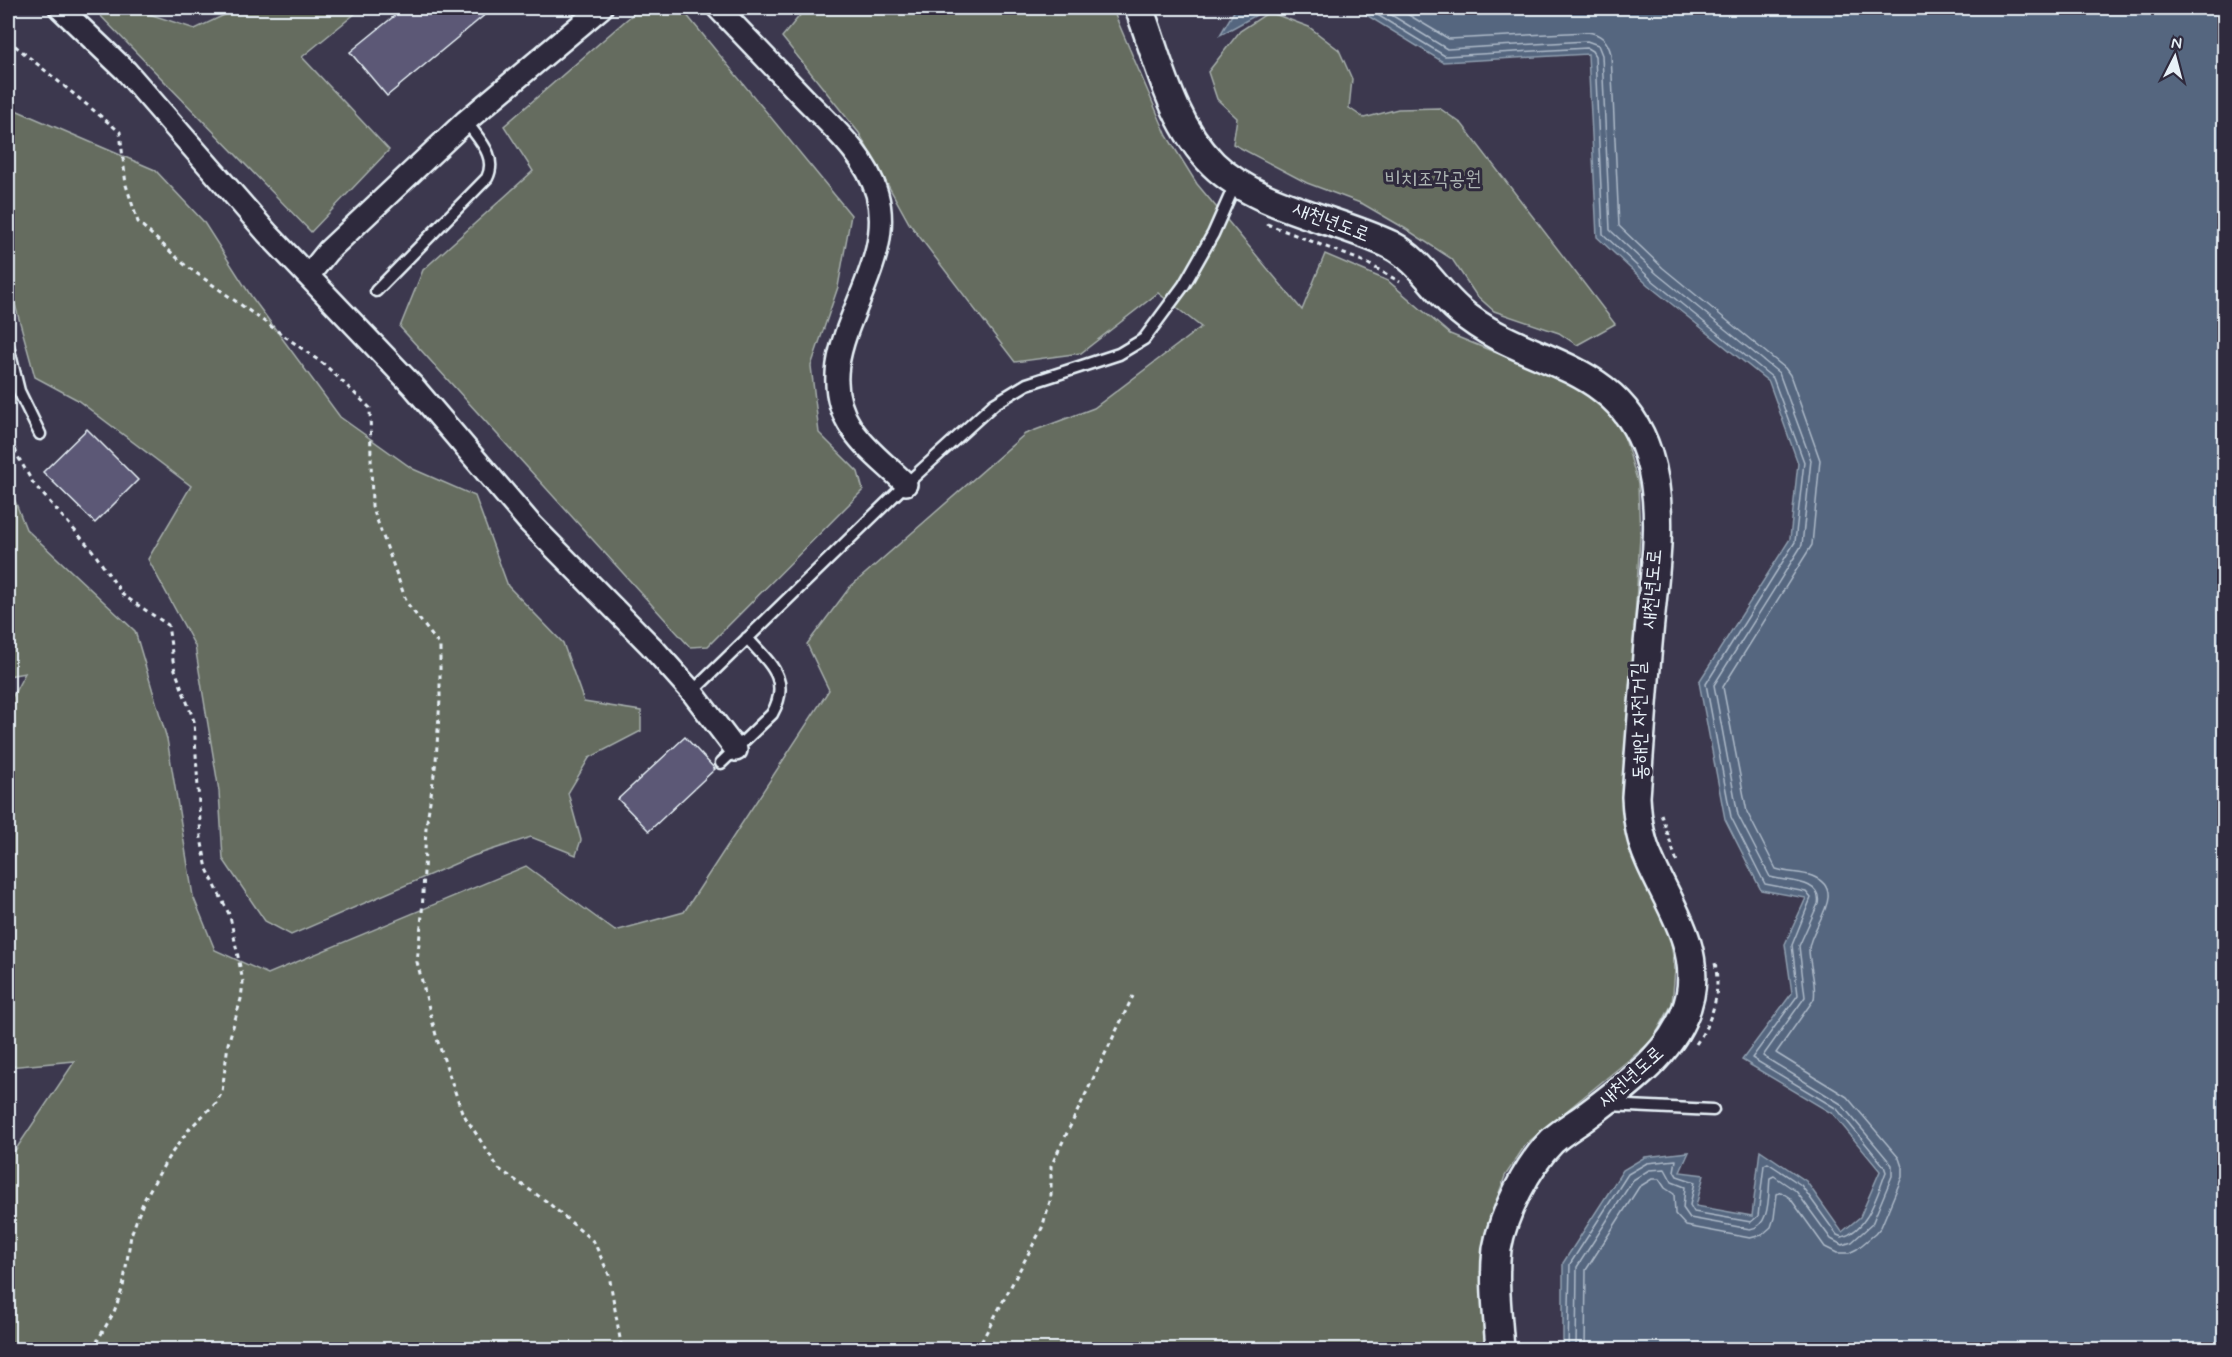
<svg xmlns="http://www.w3.org/2000/svg" width="2232" height="1357" viewBox="0 0 2232 1357" font-family="Mynerve,'Poor Story',sans-serif">
  <style>
    .green { fill: #656c5f; stroke: #a6aeac; stroke-width: 1.5 }
    .water { fill: #54667f; stroke: #8f9eaf; stroke-width: 1.5 }
    .lines { fill: none; stroke-linecap: round; stroke-linejoin: round }
    .shore { stroke: #adb9c8; stroke-width: 1.5 }
    .building { fill: #5b5976; stroke: #e8f1f8; stroke-width: 1.5 }
    .service-casing { stroke: #e8f1f8; stroke-width: 15 }
    .minor-casing { stroke: #e8f1f8; stroke-width: 26 }
    .tertiary-casing { stroke: #e8f1f8; stroke-width: 32 }
    .path { stroke: #e8f1f8; stroke-width: 3; stroke-dasharray: 4.5 4.5; stroke-linecap: butt }
    .service { stroke: #2f2a3d; stroke-width: 10 }
    .minor { stroke: #2f2a3d; stroke-width: 21 }
    .tertiary { stroke: #2f2a3d; stroke-width: 27 }
    .labels { text-anchor: middle; dominant-baseline: central; stroke-width: 6; stroke-linejoin: round; paint-order: stroke }
    .park-label { font-size: 20px; fill: #adb5b3; stroke: #2f2a3d }
    .street-label { font-size: 20px; fill: #e8f1f8; stroke: #2f2a3d }
  </style>
  <rect width="100%" height="100%" fill="#3c384e"/>
  <filter id="ink" filterUnits="userSpaceOnUse"><feTurbulence type="fractalNoise" baseFrequency=".0167" numOctaves="2"/><feDisplacementMap in="SourceGraphic" scale="12" xChannelSelector="R" yChannelSelector="G"/><feConvolveMatrix kernelMatrix="1 2 1 2 8 2 1 2 1" color-interpolation-filters="sRGB"/></filter>
  <g filter="url(#ink)">
    <path class="green" d="M93 8H131L195 29 239 8H362L302 57 389 150 311 232Z
      M640 8H681L851 215 838 287 811 366 819 433 858 472 863 490 708 646 690 647 400 327 423 270 533 171 504 126Z
      M806 8H1112L1167 136 1197 184 1302 310 1325 254 1388 281 1450 334 1566 381 1601 402 1624 435 1638 483 1640 537 1623 814 1633 854 1670 936 1675 970 1672 1004 1652 1041 1526 1144 1505 1176 1486 1230 1485 1349H8V1161L75 1061 8 1067V705L25 673 8 676V483L26 529 135 631 167 739 193 896 215 950 268 974 526 866 615 931 684 912 829 690 807 644 850 587 1025 434 1094 408 1201 327 1158 293 1081 353 1015 362 909 223 859 133 782 37Z
      M1269 12 1309 27 1339 50 1352 79 1349 108 1364 118 1398 109 1439 108 1462 124 1615 324 1577 345 1559 333 1494 311 1476 295 1452 259 1406 229 1363 204 1307 183 1233 144 1237 118 1217 99 1208 72 1240 31Z
      M11 108 155 170 203 221 251 296 340 417 413 469 475 496 508 586 563 643 584 702 641 711V731L589 758 568 793 581 840 576 855 531 837 473 856 291 935 265 921 223 859 219 791 195 646 148 559 191 486 76 399 35 377 8 279Z"/>
    <path class="water" d="M1236 8H1269L1220 35Z
      M1355 8H2224V1349H1563V1263L1623 1170 1645 1157 1689 1152 1680 1172 1704 1175 1696 1206 1752 1216 1760 1150 1806 1181 1842 1232 1860 1217 1880 1171 1833 1114 1742 1060 1792 993 1785 944 1806 898 1761 890 1725 819 1699 682 1790 539 1798 463 1769 382 1648 285 1597 237 1588 54 1443 62Z"/>
    <g class="lines">
      <path class="shore" d="M1366 8 1445 56 1587 48 1592 51 1595 56 1603 234 1652 280 1773 378 1804 462 1795 542 1706 684 1731 817 1765 884 1806 892 1811 898 1792 945 1798 995 1752 1058 1837 1109 1884 1166 1886 1172C1877 1195 1868 1230 1842 1237L1837 1235 1801 1185 1768 1163 1764 1165 1758 1216 1751 1222 1694 1212 1690 1205 1695 1182 1677 1176 1674 1171 1676 1160 1647 1163 1628 1174 1570 1264 1568 1350
        M1380 8 1447 49 1587 41 1598 45 1602 55 1610 230 1657 274 1779 373 1811 460 1802 545 1714 685 1738 815 1770 877C1786 882 1823 879 1818 904L1799 946 1805 997 1763 1056 1841 1104 1892 1165V1176L1872 1224 1852 1242 1842 1245 1831 1239 1796 1191 1774 1176 1770 1178C1768 1195 1771 1226 1750 1229L1690 1218 1683 1208 1685 1187 1672 1182 1665 1169 1649 1170 1633 1180 1577 1267 1576 1350
        M1397 8 1449 39 1587 32C1600 33 1608 41 1611 54L1619 226 1663 268 1785 368 1790 375 1820 460 1812 545 1723 687 1747 812 1776 869C1788 873 1801 872 1812 876 1850 891 1809 928 1809 949 1809 966 1817 983 1814 999L1776 1053 1847 1097 1899 1158 1902 1167V1177L1881 1227 1875 1234 1857 1249 1849 1253H1837L1825 1247 1790 1198 1781 1192 1777 1194 1774 1218 1771 1227 1762 1235 1750 1238 1686 1226 1675 1214 1674 1194 1665 1188 1659 1179H1652L1639 1187 1586 1270 1585 1350"/>
    </g>
    <path class="building" d="M404 8H493L387 96 350 52Z
      M87 429 138 480 95 523 43 472Z
      M685 737 715 769 649 831 618 799Z"/>
    <g class="lines">
      <defs>
        <path id="service" d="M376 291 487 178C498 156 478 139 466 121
          M8 346 19 391 40 434
          M692 692 906 484 994 404 1027 384 1119 354 1144 339 1184 285 1213 234 1236 182
          M721 763 772 714C792 679 769 663 747 638
          M1608 1105 1713 1110"/>
        <path id="minor" d="M60 8 126 71 268 234 413 386 529 522 651 646 692 692 736 750
          M718 8C746 37 774 67 803 97 830 125 866 155 877 194 900 277 800 351 852 429 866 450 888 466 906 484
          M308 276 328 251 466 121 601 8"/>
        <path id="tertiary" d="M1139 8C1159 61 1171 122 1213 164 1258 208 1335 218 1391 245 1420 260 1436 291 1460 311 1524 366 1618 359 1648 454 1666 510 1654 576 1649 633 1644 688 1640 742 1636 797 1637 819 1640 839 1649 859 1668 904 1700 944 1690 996 1679 1050 1627 1085 1585 1117 1574 1125 1562 1132 1552 1141 1527 1166 1503 1214 1497 1249 1493 1282 1498 1317 1500 1350"/>
      </defs>
      <use href="#service" class="service-casing"/>
      <use href="#minor" class="minor-casing"/>
      <use href="#tertiary" class="tertiary-casing"/>
      <path class="path" d="M8 40 120 132 126 185 138 222 185 265 325 365 370 408 372 506 407 603 440 646V699L436 761 426 828 422 915 417 962 437 1039 462 1112 499 1169 546 1201 594 1242 609 1275 622 1350
        M1267 224 1365 262 1400 282
        M8 423 17 455 33 483 92 550 123 595 168 625 174 667 194 721 201 838 207 869 230 916 243 982 241 999 228 1044 222 1092 216 1103 190 1128 168 1158 144 1200 131 1235 123 1287 114 1312 92 1350
        M1661 814 1677 862
        M1696 1044C1713 1019 1721 993 1715 963
        M977 1350 1042 1228 1051 1198V1166L1133 996"/>
      <use href="#service" class="service"/>
      <use href="#minor" class="minor"/>
      <use href="#tertiary" class="tertiary"/>
    </g>
  </g>
  <g class="labels">
    <g class="park-label">
      <text x="1433" y="179">비치조각공원</text>
    </g>
    <g class="street-label">
      <text transform="translate(1331 222) rotate(21)">새천년도로</text>
      <text transform="translate(1652 589) rotate(-85)">새천년도로</text>
      <text transform="translate(1640 721) rotate(-91)">동해안 자전거길</text>
      <text transform="translate(1631 1077) rotate(-42)">새천년도로</text>
    </g>
  </g>
  <rect width="2232" height="1357" fill="none" stroke="#2f2a3d" stroke-width="30"/>
  <rect x="15" y="15" width="2202" height="1327" fill="none" stroke="#e8f1f8" stroke-width="2" filter="url(#ink)"/>
  <g transform="translate(2175 57) rotate(6)" stroke="#2f2a3d" stroke-width="4.5" paint-order="stroke">
  <path d="M0-4.5L10 22L0 15L-10 22Z" fill="#e8f1f8"/>
  <text y="-9" font-size="16" font-weight="bold" text-anchor="middle" fill="#e8f1f8">N</text>
  </g>
</svg>
